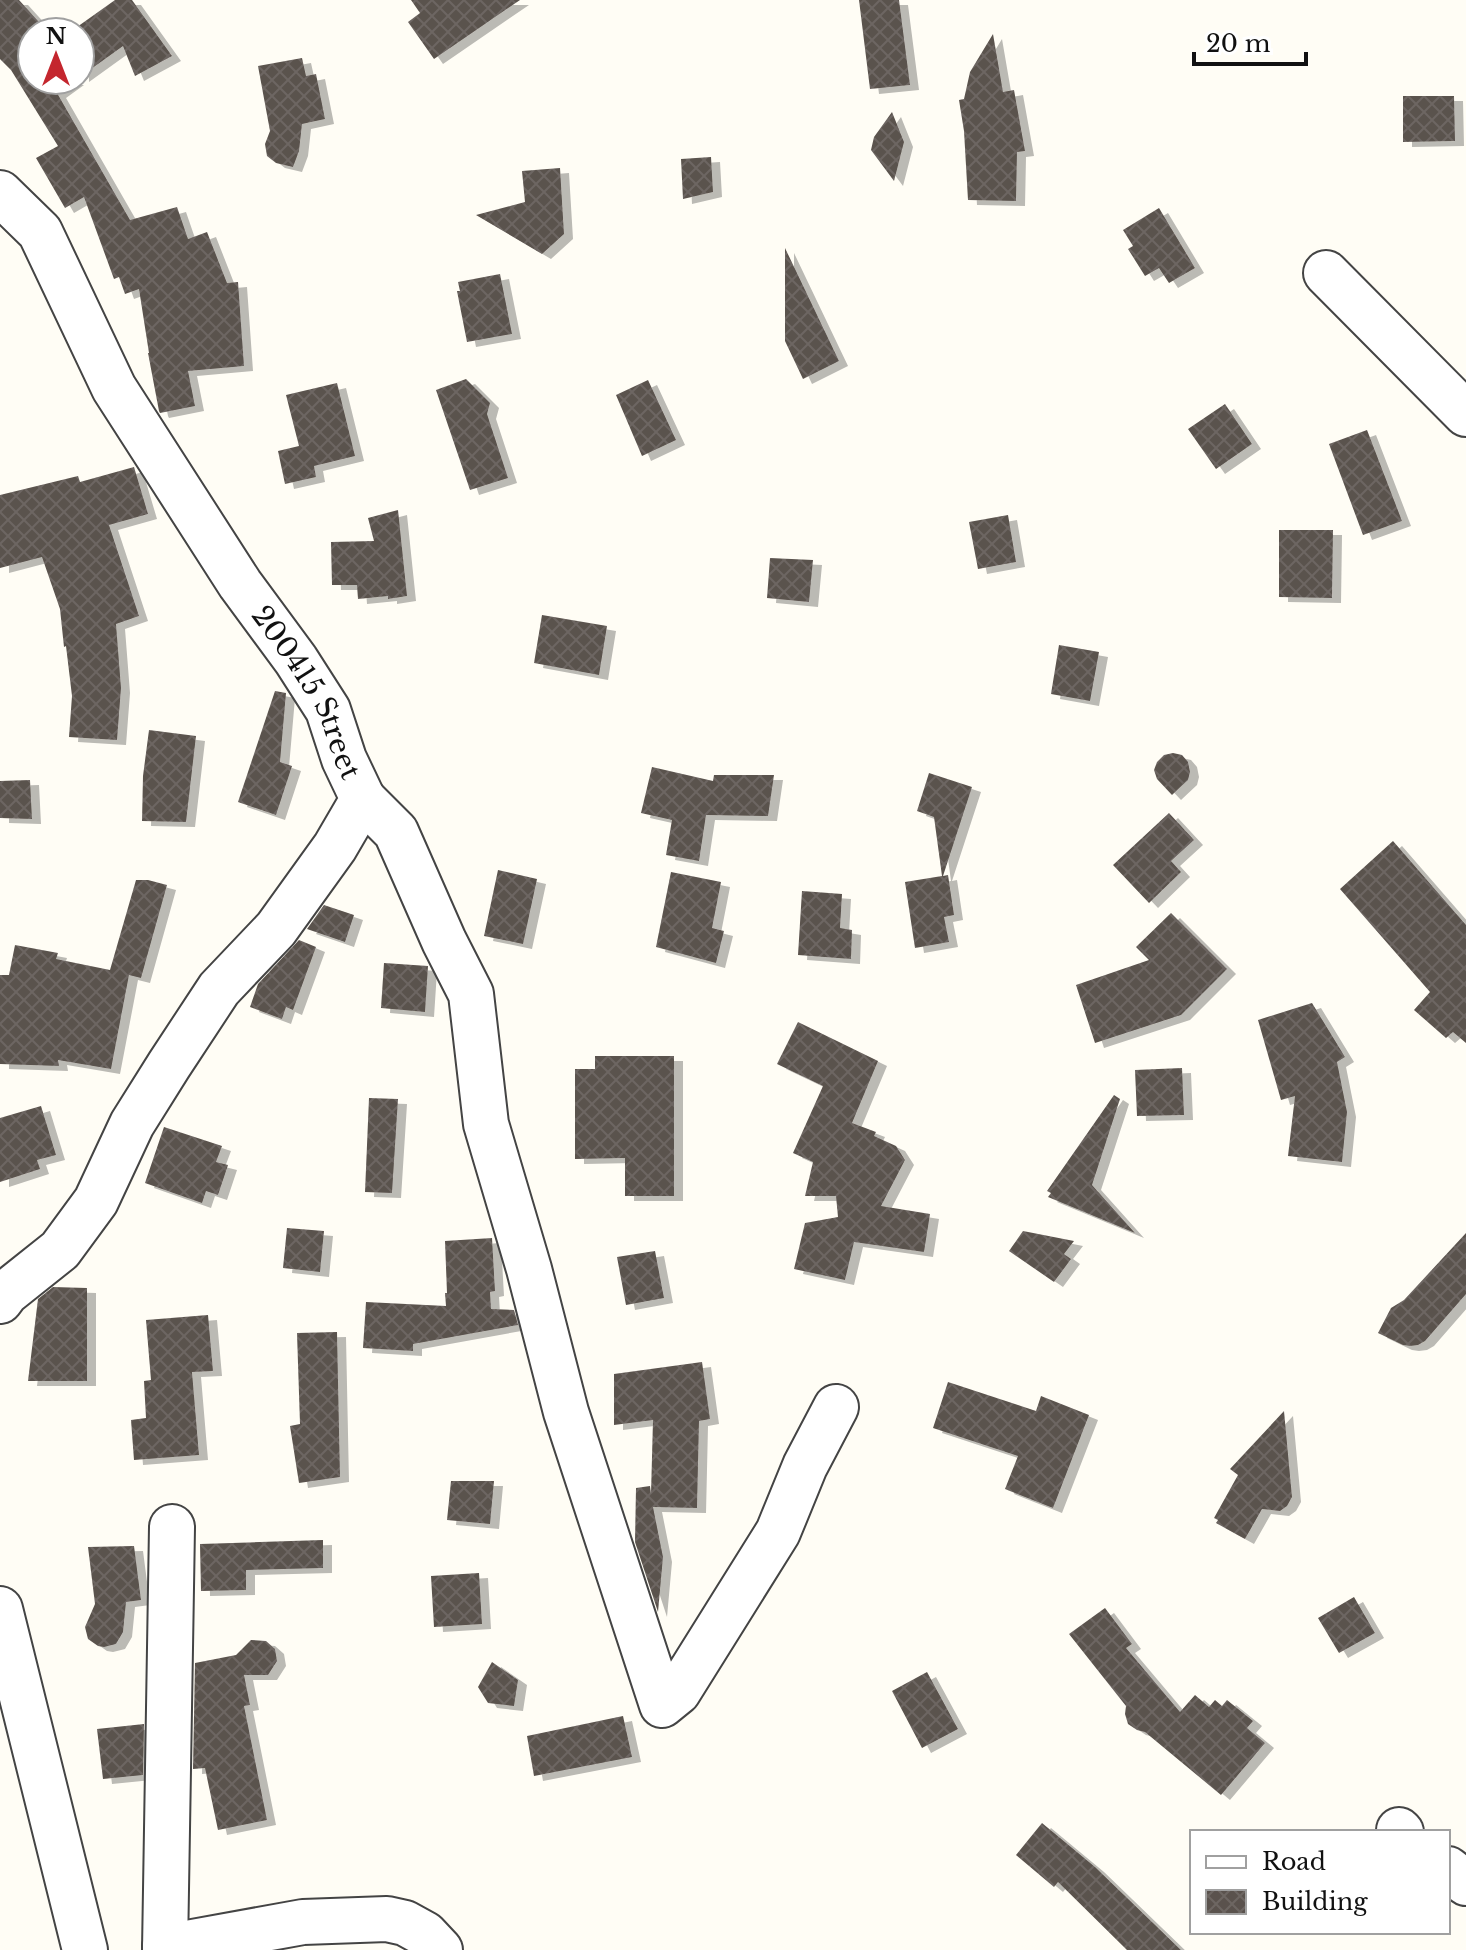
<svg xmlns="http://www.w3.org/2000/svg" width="1466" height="1950" viewBox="0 0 1466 1950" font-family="'Libre Baskerville',serif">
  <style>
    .building { fill: url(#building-cross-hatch); filter: url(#shadow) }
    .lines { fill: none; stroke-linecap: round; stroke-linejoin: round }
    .minor-casing { stroke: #444; stroke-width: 48 }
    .minor { stroke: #fff; stroke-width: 44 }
    .labels { text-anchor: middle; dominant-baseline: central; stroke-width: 8; stroke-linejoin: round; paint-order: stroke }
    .street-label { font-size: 28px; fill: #111; stroke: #fff }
  </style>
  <defs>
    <pattern id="building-cross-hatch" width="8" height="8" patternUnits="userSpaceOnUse" patternTransform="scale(2)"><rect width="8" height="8" fill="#5a524d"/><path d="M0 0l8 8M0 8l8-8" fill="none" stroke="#6d6662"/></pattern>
    <filter id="shadow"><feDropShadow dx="9" dy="5" stdDeviation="0" flood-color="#0004"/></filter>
  </defs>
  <rect width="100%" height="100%" fill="#fffdf5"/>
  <path class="building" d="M0 0H19L48 32H32V80H75L57 93 130 220 177 207 188 239 207 232 227 283 238 282 244 366 188 371 195 406 160 413 159 411 148 353H149L139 289 125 294 119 277 114 279 84 197 65 208 36 158 58 146 11 70 0 59Z
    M115 0H132L172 56 135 76 123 46 80 77V32H70Z
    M411 0H520L434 59 408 22 420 13Z
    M859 0H899L910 85 870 89Z
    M993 34 1003 92 1014 90 1025 151 1017 152 1016 201 968 200 964 131 959 100 964 99 970 72Z
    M302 58 306 76 316 74 325 119 302 124 299 151 293 167 276 163 267 156 265 144 270 131 258 66Z
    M1403 96H1454L1455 141 1403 142Z
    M892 112 904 142 894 181 871 150 874 137Z
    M711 157 713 192 683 199 681 159Z
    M560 168 564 234 542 254 476 215 525 202 522 171Z
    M1159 208 1195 268 1169 283 1159 268 1145 276 1128 249 1133 246 1123 230Z
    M785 248 839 361 803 379 785 341Z
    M500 274 512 334 467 342 457 291H460L458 282Z
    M466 379 490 403 487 414 508 478 470 490 436 390Z
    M648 380 676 440 642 456 616 395Z
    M337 383 355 456 314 466 316 477 285 484 278 451 299 446 286 395Z
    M1225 404 1252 444 1216 469 1188 429Z
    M1367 430 1402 521 1363 535 1329 444Z
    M134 467 148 514 109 525 139 616 116 624 121 688 117 740 69 737 72 696 66 646 64 647 60 609 42 557 0 568V495L78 476 80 482Z
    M398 510 407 596 388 599V596L358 599 357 585H332L331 542 374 541 368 518Z
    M1008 515 1016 562 978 569 969 522Z
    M1279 530H1333L1332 598 1279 597Z
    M770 558 813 560 809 602 767 598Z
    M542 615 607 626 599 675 534 663Z
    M1059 645 1099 652 1090 701 1051 694Z
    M275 691 286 693 280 762 292 766 276 815 238 802Z
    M149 730 196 736 186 822 142 821 143 776Z
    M1173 753 1182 755 1188 762 1190 772 1188 780 1172 795 1157 779 1154 770 1157 762 1164 755Z
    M652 767 713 781 714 775H774L768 816 706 815 699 861 666 855 672 820 641 813Z
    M929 773 972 787 943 876 948 875 954 915 944 917 949 942 915 948 905 882 942 876 934 817 917 811Z
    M30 780 32 819 0 818V781Z
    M1169 813 1194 840 1171 861 1181 872 1149 903 1113 865Z
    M1393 841 1466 925V1043L1453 1032 1446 1038 1414 1010 1430 992 1340 889Z
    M498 870 537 879 523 944 484 936Z
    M671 872 721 882 712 928 724 931 716 963 656 947Z
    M136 880H148L167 885 141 978 129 975 111 1069 58 1060 59 1066 0 1064V975H9L15 945 58 953 56 959 110 970Z
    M802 891 842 894 840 928 852 930 851 959 798 955Z
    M324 905 354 915 345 942 307 929Z
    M1171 913 1227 969 1181 1015 1095 1043 1076 985 1149 960 1136 947Z
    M299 940 316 947 293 1010 286 1007 282 1019 250 1007 258 984Z
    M384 963 428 966 425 1012 381 1008Z
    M1312 1003 1345 1057 1337 1062 1347 1112 1342 1162 1288 1156 1295 1096 1281 1100 1258 1020Z
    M798 1022 878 1061 852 1123 876 1132 874 1136 896 1146 905 1160 881 1206 930 1214 924 1252 854 1242 845 1280 794 1269 805 1223 838 1217 836 1196H805L813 1162 793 1153 823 1086 777 1064Z
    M595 1056H674V1196H625V1158L575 1159V1069H595Z
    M1182 1068 1184 1115 1137 1116 1135 1070Z
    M1114 1095 1120 1099 1092 1185 1135 1233 1048 1197 1051 1193 1047 1191Z
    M369 1098 398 1099 392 1193 365 1192Z
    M41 1106 56 1155 37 1160 40 1169 0 1182V1118Z
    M164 1127 222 1146 216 1162 228 1165 218 1195 206 1191 202 1203 145 1183Z
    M287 1228 324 1231 320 1272 283 1268Z
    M1023 1231 1074 1241 1064 1254 1071 1259 1054 1282 1009 1251Z
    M1466 1233V1294L1425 1341 1418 1345 1410 1346 1403 1345 1378 1333 1391 1308 1404 1300Z
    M492 1238 495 1291 490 1292 491 1309 514 1310 518 1325 413 1344V1351L363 1348 366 1302 446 1306 445 1293H447L445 1241Z
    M655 1251 664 1298 626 1305 617 1257Z
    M53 1287 87 1288V1381H28L38 1299Z
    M208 1315 213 1371 192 1372 199 1455 134 1460 131 1420 146 1418 144 1381 151 1380 146 1320Z
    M337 1332 340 1477 299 1483 290 1426 300 1424 297 1333Z
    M702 1362 710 1419 699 1421 697 1508 653 1507 663 1557 658 1612 635 1542 636 1488 650 1486 651 1494 653 1420 614 1425V1374Z
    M948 1382 1036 1411 1041 1396 1089 1415 1053 1508 1005 1489 1018 1456 933 1428Z
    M1284 1411 1292 1497 1287 1506 1280 1511 1262 1509 1245 1539 1216 1523 1218 1520 1214 1518 1238 1475 1230 1469Z
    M451 1481H494L490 1524 447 1520Z
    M323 1540V1568L246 1570V1590L201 1591 200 1544Z
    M134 1546 141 1600 126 1602 123 1632 116 1644 104 1647 98 1646 88 1639 85 1627 95 1604 88 1547Z
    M479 1573 482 1624 434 1627 431 1576Z
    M1354 1597 1375 1633 1339 1653 1318 1618Z
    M1105 1608 1132 1644 1126 1648 1180 1712 1195 1695 1209 1707 1215 1700 1222 1706 1227 1700 1253 1721 1247 1728 1265 1743 1221 1795 1145 1732 1137 1730 1128 1724 1125 1714 1126 1706 1069 1634Z
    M251 1640 266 1641 275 1649 277 1661 268 1675H244L250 1705 244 1706 267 1820 218 1830 205 1768 193 1769 195 1663 236 1655Z
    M492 1662 518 1680 514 1706 488 1703 478 1687Z
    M927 1672 958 1729 922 1748 892 1691Z
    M623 1716 632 1757 534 1776 527 1736Z
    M144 1724 143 1775 103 1779 97 1729Z
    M1042 1823 1095 1867 1181 1950H1127L1058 1882 1054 1887 1016 1855Z"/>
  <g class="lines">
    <defs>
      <g id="minor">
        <path id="s1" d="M0 193 40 232 114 388 240 584 296 660 328 710 344 759 363 799 335 847 276 929 219 989 169 1065 132 1124 96 1201 60 1250 6 1293 0 1301"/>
        <path d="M1326 273 1466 414"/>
        <path d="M363 799 396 832 444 941 471 994 486 1124 529 1269 566 1412 662 1705 678 1692 778 1532 805 1466 836 1407"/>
        <path d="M0 1609 85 1950"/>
        <path d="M1399 1830 1401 1832"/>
        <path d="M1448 1869 1466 1883"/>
        <path d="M165 1947 303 1922 387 1919 405 1923 425 1934 440 1950"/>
        <path d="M165 1950 172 1527"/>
      </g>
    </defs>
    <use href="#minor" class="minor-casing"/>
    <use href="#minor" class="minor"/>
  </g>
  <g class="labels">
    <g class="street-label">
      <text stroke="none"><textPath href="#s1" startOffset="590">200415 Street</textPath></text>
    </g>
  </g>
  <rect x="1190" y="1830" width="260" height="104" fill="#ffffff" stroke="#a0a0a0" stroke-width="2"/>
  <rect x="1206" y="1856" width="40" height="12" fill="#ffffff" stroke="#a0a0a0" stroke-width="2"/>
  <text x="1262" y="1870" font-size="24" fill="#111111">Road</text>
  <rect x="1206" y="1890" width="40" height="24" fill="url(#building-cross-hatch)" stroke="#a0a0a0" stroke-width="2"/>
  <text x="1262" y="1910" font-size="24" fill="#111111">Building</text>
  <g transform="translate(56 56)"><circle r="38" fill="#ffffff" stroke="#a0a0a0" stroke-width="2"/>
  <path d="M0-6L14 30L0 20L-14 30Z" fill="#c4262e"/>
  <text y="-12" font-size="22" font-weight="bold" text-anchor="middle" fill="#111111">N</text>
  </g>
  <path d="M1194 52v12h112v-12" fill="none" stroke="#111111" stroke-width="4"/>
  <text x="1206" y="52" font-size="24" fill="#111111" stroke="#ffffff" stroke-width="6" paint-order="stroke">20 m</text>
</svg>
